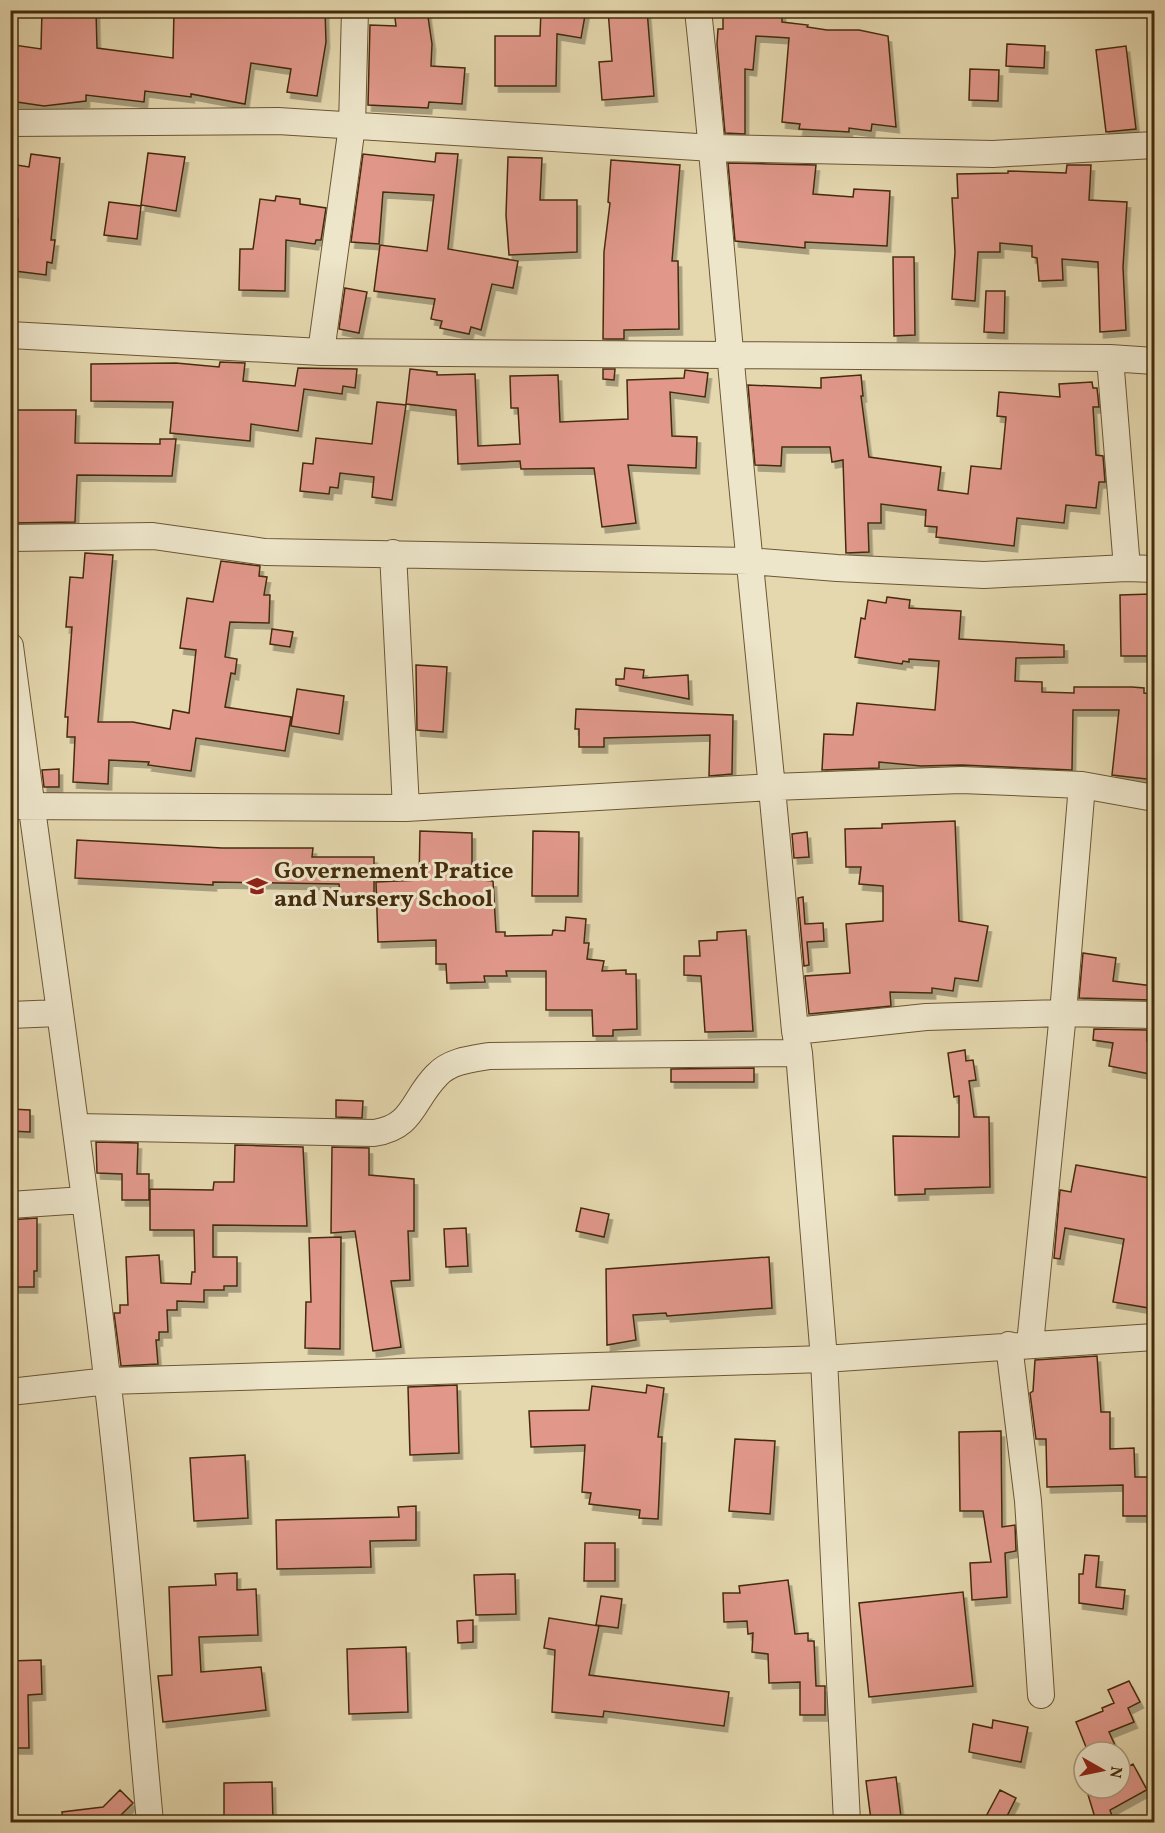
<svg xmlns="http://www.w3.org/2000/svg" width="1165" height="1833" viewBox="0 0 1165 1833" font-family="Vollkorn,serif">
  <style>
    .building { fill: #e1988b; stroke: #442b0b; stroke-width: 1.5; filter: url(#shadow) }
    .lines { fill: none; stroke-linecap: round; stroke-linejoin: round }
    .minor-casing { stroke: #6c5634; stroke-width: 28 }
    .minor { stroke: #eee6cb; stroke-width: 26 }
    .labels { text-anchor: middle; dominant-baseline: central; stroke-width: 6; stroke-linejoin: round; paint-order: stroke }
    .poi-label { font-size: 24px; font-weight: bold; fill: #442b0b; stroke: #eee6cb; text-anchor: start }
  </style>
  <defs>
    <filter id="shadow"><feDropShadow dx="3.5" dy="6" stdDeviation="0" flood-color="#0004"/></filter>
  </defs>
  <rect width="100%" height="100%" fill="#e5d8af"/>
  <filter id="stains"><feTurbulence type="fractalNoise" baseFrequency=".00333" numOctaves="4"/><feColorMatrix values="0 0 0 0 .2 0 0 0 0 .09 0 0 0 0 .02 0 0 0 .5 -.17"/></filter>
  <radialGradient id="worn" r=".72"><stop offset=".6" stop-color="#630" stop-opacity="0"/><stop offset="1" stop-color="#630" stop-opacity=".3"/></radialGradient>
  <path class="building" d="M42 10H96L97 48 173 58 174 10H325L326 42 317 96 287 92 291 69 251 63 245 104 191 94V97L145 91 144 102 86 95V101L44 106 10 101V50H14V45L41 49Z
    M394 10H427L432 44 431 66 465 68 462 104 429 102 428 108 368 105 370 25 396 26Z
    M541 10H586L581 38 557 34 556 86H495V36H540Z
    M608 10H647L654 96 602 100 599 62 612 61Z
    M723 10H782V22L808 25 807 27 827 30H859L888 36 896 127 872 124 871 131 849 128V132L799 129 800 124 782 122 789 38 756 36 753 70 745 69V134L725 133 717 44 718 29H723Z
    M1007 44 1045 46 1044 68 1006 66Z
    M1126 46 1136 129 1106 132 1096 50Z
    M970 69 999 70 998 101 969 100Z
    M148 153 185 157 176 211 141 205Z
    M436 153 458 154 448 249 518 261 513 288 492 284 481 330 471 327 469 334 440 328 442 321 431 319 435 299 374 291 380 245 427 251 434 195 383 192 379 244 351 242 363 154 435 162Z
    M31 154 60 158 51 240H55L52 263 47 262 46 275 15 271 18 219H10V164L29 167Z
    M508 157 542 158 540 200H577V252L509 255 506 215Z
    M611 160 680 165 672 261H678L679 329 624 330V339H603L604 252 610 203 608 202Z
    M728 163 816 165 813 194 853 197 854 189 890 191 887 246 805 242V248L735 241Z
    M1067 165H1091L1089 200 1127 202 1123 267 1126 330 1100 332 1098 262 1062 259 1063 280 1039 281 1037 258 1032 257V246L1000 243V252H978L975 301 952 299 955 252 952 198H958L957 174 1008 173V171L1066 173Z
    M276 196 300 199V204L326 208 321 240H316L315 244 286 240 285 291 239 290 240 249H253L260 199 275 201Z
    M109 202 141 206 137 239 104 235Z
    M893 257H914L915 335 894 336Z
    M345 288 367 292 359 333 339 329Z
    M986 291H1005L1004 333 984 332Z
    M220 362 245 363 243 381 295 386 298 368 357 369 355 388 343 386 342 394 304 389 298 431 251 424 250 441 170 433 173 402 91 401V364L176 363 219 367Z
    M410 369 437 372V375L475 374 478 446 520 444 518 408H511L510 376 558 375 560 422 628 419 627 380 684 378 685 370 708 373 705 397 670 392 672 436 697 437 696 468 628 465 636 523 602 527 594 468 521 469 520 461 458 464 456 410 406 404Z
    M603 369H615L614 380 603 379Z
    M861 375 863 396H861L869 457 941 467 938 490 968 494 971 466 1001 469 1006 417 997 416 999 392 1060 397 1059 384 1092 382 1093 388H1097L1099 407H1093L1096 455 1103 456 1105 482H1099L1096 508 1066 505 1064 523 1017 518 1014 546 936 537 937 527 925 526 926 510 881 504V523H868L869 552 846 553 843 460 832 462 830 447H782L781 466 755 465 748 385 821 388V378Z
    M377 402 406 405 392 500 372 497 374 477 340 473 338 488 330 487 329 494 300 491 303 463 313 464 316 438 372 444Z
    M10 410H76L75 443 160 444V439H176L172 476 77 475 75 522 11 523Z
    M85 553 113 555 98 722H133L170 729 173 710 189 713 193 678 196 650 180 648 187 598 213 602 221 561 260 566 259 576 267 577 264 595H270L269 623 230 622 225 657 237 659 235 674 231 673 225 707 291 717 285 751 196 738 191 771 148 765 149 762 109 760 108 784 73 782 75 737H67L68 717H65L72 627H66L70 577 83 578Z
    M1151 594 1152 656H1121L1120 595Z
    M887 597 910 600 909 608 961 611 959 639 1064 645V657L1016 658 1015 681 1042 682V692L1074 693V687H1132L1144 688V693L1155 694V780L1112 775 1119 710H1073L1072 770 962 765 921 766 879 762V768L822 770 824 734 853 735 857 703 935 710 939 661 909 659V662L903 661 902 664 855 657 861 618 865 619 868 600 886 603Z
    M272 629 293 632 290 647 270 644Z
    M416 665 447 667 443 732 417 730Z
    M625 668 644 670 643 678 688 675 689 699 616 685V679H624Z
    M297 689 344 696 339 734 291 726Z
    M576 709 733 715 732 774 709 776 710 735 604 738V747H579V729H575Z
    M59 769V787H44L42 770Z
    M955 821 959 921 988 926 978 981 955 978 953 991 932 988V993L890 992 891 1006 809 1014 805 976 850 973 846 924 883 921V886L859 884 861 867H846L845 829 882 828V824Z
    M420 831 472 833V879L493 881 496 932H505V936L552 935 553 930 565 931 566 917 586 919 584 943H589L587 959 604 961 602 971 626 970V974H636L637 1029 613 1030V1036H593L592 1010H546V971H506L507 976H484L485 982 447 983 446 964H436V940L378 942 376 882 419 880Z
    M533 831 579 832 578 896H532Z
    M807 832 809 857 794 858 792 834Z
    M77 840 222 848H313L312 857H374V895H340L339 884 213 882V885L75 878Z
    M803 897 805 924 823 923 824 941 807 942 809 965 804 966 798 898Z
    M746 930 753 1031 705 1032 701 976 684 975V956H700L699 941 717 940V932Z
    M1083 953 1116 958 1113 981 1153 986 1152 1000 1079 998Z
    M1094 1029 1147 1030V1041L1155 1042V1075L1109 1066 1113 1043 1093 1040Z
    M965 1050 966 1061 973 1060 976 1080 969 1081 974 1117H989L990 1187 925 1189V1194L895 1195 893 1136 959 1137V1096L954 1097 948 1053Z
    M754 1068V1082H671V1069Z
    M336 1100 363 1101 362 1118 336 1117Z
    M10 1109 30 1110V1132L10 1131Z
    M96 1142 138 1143 137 1174H149V1200H122V1174L97 1173Z
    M235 1145 303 1147 307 1226 213 1225V1257H237V1286H224V1290H204V1302L177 1301V1310H167L168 1332H159V1340H156L158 1364 121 1366 114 1313H120V1305H128L126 1257 159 1255 161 1283 191 1284 192 1272H195L194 1230H150V1189L213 1190 214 1182H234Z
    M332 1147 369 1148V1175L414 1179V1231H408L410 1280 391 1281 401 1347 373 1351 355 1231 331 1233Z
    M1076 1165 1155 1179V1309L1113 1302 1124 1239 1065 1228 1060 1259 1054 1258 1060 1190 1071 1192Z
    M581 1208 609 1214 604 1237 576 1231Z
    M37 1218V1271H34V1287H10V1220Z
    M466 1228 468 1266 446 1267 444 1229Z
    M341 1237 340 1349 305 1348 306 1302H311L309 1238Z
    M769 1257 772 1308 667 1316 666 1313 633 1315 636 1340 607 1345 606 1269Z
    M1097 1356 1101 1412H1110V1449L1134 1448 1135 1477H1155V1516H1123V1485L1047 1487 1046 1439H1036L1030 1393 1033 1391 1035 1360Z
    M457 1385 459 1453 410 1455 408 1387Z
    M647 1385 664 1388 658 1437H662L658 1519 639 1518 640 1510 589 1504 591 1493 582 1492 585 1445 531 1447 529 1411 589 1410 592 1386 646 1393Z
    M1001 1431 1002 1527 1015 1525 1016 1551 1005 1553 1007 1597 972 1600 970 1563 991 1562 983 1511H960L959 1432Z
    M735 1439 775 1441 770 1514 729 1511Z
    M245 1455 248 1518 194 1521 190 1458Z
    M416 1506V1540L370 1541 371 1567 277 1569 276 1520 399 1517 398 1507Z
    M585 1543H615V1581H584Z
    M1085 1555 1099 1556 1096 1587 1125 1590 1123 1609 1079 1603V1574H1083Z
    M237 1573V1590L256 1589 258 1635 199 1637 201 1672 261 1667 266 1710 163 1722 158 1676 172 1675 169 1587 216 1585 215 1574Z
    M515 1574 516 1614 476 1615 474 1575Z
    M788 1580 795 1634 808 1633V1641H814L816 1686H825V1715H800V1682L769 1683 768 1654 752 1652 753 1633 748 1634 747 1621 724 1622 723 1593H740L739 1586Z
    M963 1592 973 1686 869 1697 859 1603Z
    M601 1596 622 1599 618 1628 596 1625Z
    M549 1618 599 1626 589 1675 729 1692 724 1726 604 1711 603 1717 552 1712 555 1650 544 1648Z
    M473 1620V1642L458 1643 457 1621Z
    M406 1647 408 1712 349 1714 347 1649Z
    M41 1660 42 1694 28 1695 29 1748H10V1661Z
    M1129 1681 1140 1702 1128 1708 1134 1722 1109 1732 1118 1752H1088L1076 1722 1103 1711 1102 1708 1114 1703 1108 1690Z
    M993 1720 1028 1727 1021 1762 969 1752 973 1724 992 1728Z
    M1133 1764 1146 1788H1150L1110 1810 1112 1816 1096 1821 1086 1788H1120V1771Z
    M896 1777 901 1817 871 1820 866 1781Z
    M272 1782 273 1822H224V1783Z
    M120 1790 133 1803 114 1822H63L62 1812 103 1807Z
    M1000 1790 1016 1798 1004 1822H983Z"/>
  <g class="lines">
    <defs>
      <path id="minor" d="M698 10C715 168 727 325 742 483 759 666 779 848 795 1031L799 1053 824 1359 847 1822
        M10 123 278 121 713 148 993 154 1154 145
        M10 335 321 352 1110 358 1154 361
        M321 352 352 126 355 10
        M1110 358 1127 568
        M10 538 153 536 265 552 749 561 837 568 984 575 1127 568 1154 569
        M393 553 406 808
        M10 646C42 890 79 1133 107 1378 125 1526 136 1674 150 1822
        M1082 785 1063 1013 1154 1015
        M10 806 406 808 773 787 961 780 1082 785 1154 798
        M10 1015 59 1013
        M795 1031 926 1017 1063 1013 1030 1344
        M77 1127 374 1133C414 1127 412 1100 437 1075 450 1061 471 1059 489 1056L799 1053
        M10 1205 84 1200
        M1009 1345 1028 1501 1041 1695
        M10 1392 108 1381 824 1359 1154 1337"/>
    </defs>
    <use href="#minor" class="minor-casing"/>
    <use href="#minor" class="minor"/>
  </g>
  <defs>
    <symbol id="school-bare" viewBox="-9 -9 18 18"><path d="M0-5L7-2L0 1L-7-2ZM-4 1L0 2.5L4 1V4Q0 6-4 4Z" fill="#8f2418" stroke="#eee6cb" stroke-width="2.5" paint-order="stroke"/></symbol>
  </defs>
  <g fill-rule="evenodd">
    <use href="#school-bare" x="242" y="871" width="30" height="30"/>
  </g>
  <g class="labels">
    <g class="poi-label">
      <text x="274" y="872">Governement Pratice<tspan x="274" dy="28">and Nursery School</tspan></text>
    </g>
  </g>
  <rect width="1165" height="1833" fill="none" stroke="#e5d8af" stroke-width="36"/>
  <rect x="12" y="12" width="1141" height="1809" fill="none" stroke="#442b0b" stroke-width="3"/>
  <rect x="18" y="18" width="1129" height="1797" fill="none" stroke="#442b0b" stroke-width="1.5"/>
  <g transform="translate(1102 1770) rotate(99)"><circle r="28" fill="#eee6cb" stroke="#aa9b7e" stroke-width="1.5"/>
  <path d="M0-4.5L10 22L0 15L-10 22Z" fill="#8f2418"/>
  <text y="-9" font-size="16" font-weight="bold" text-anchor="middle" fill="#442b0b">N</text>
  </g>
  <rect width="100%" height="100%" filter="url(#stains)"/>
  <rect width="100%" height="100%" fill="url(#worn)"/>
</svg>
